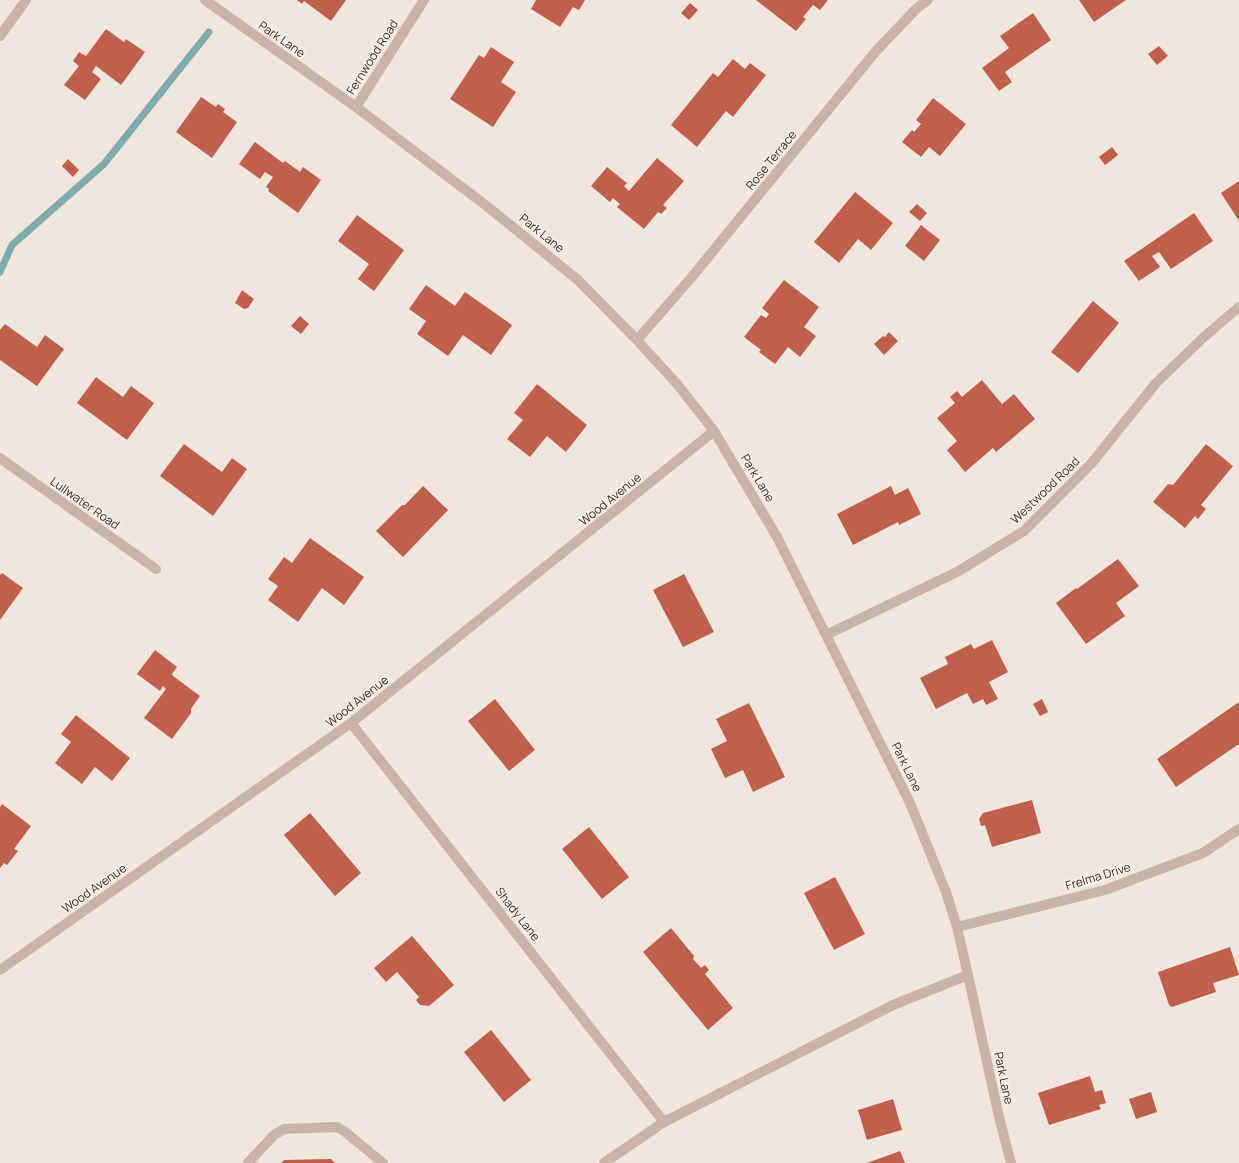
<svg xmlns="http://www.w3.org/2000/svg" width="1239" height="1163" viewBox="0 0 1239 1163" font-family="Manrope,sans-serif">
  <style>
    .lines { fill: none; stroke-linecap: round; stroke-linejoin: round }
    .stream { stroke: #7dacaa; stroke-width: 7 }
    .building { fill: #bf604d }
    .minor { stroke: #c8b5a9; stroke-width: 10 }
    .labels { text-anchor: middle; dominant-baseline: central; stroke-width: 3; stroke-linejoin: round; paint-order: stroke }
    .street-label { font-size: 12px; fill: #362c29; stroke: #f9f0e9 }
  </style>
  <rect width="100%" height="100%" fill="#f1e6dd"/>
  <g class="lines">
    <path class="stream" d="M0 272 12 245 104 164 209 32"/>
  </g>
  <path class="building" d="M297 0H346L331 21 304 1 302 4Z
    M536 0H585L579 10 573 7 560 27 531 9Z
    M756 0H828L820 10 813 5 803 17 806 19 796 31Z
    M1079 0H1126L1094 22Z
    M690 3 698 10 689 20 681 13Z
    M1033 13 1051 40 1005 72 1012 82 999 91 982 68 1009 48 1000 36Z
    M106 29 124 42 126 39 145 52 121 85 96 66 92 72 101 79 85 100 64 85 79 66 73 61 79 52 86 56Z
    M1159 46 1168 56 1157 65 1148 54Z
    M491 47 514 62 501 82 516 92 493 127 450 99 479 55 484 58Z
    M733 59 745 69 750 63 766 75 733 117 726 111 697 147 671 125 713 73 718 77Z
    M201 97 216 107 218 104 225 109 223 112 237 122 212 158 176 132Z
    M933 98 966 124 940 156 929 147 921 157 902 142 912 130 914 132 921 124 916 120Z
    M255 142 283 163 285 161 300 172 303 167 321 180 298 213 268 191 269 189 266 187 273 177 265 172 260 179 239 164Z
    M1112 147 1118 155 1105 165 1099 157Z
    M657 158 684 181 663 205 667 208 661 214 658 212 644 229 617 207 620 204 613 198 610 202 591 186 607 167 627 183 624 186 629 191Z
    M68 159 79 170 73 177 62 166Z
    M1239 181V221L1221 193Z
    M855 192 893 223 871 250 858 239 839 263 814 242Z
    M917 204 927 213 920 221 909 212Z
    M1194 213 1213 241 1171 269 1159 252 1152 256 1160 267 1139 281 1124 261Z
    M357 215 404 250 374 291 358 279 369 264 338 241Z
    M921 225 940 240 924 261 905 246Z
    M784 280 819 307 804 327 816 336 800 357 788 347 775 364 759 352 761 350 744 337 761 315 766 318 769 314 762 308Z
    M426 285 455 306 465 292 512 325 491 355 463 335 448 356 417 334 426 321 409 309Z
    M242 290 254 299 248 308 244 309 235 303Z
    M1093 301 1119 323 1078 373 1051 352Z
    M300 316 309 324 301 334 291 326Z
    M5 324 37 347 45 335 64 349 37 386 0 360V330Z
    M889 332 898 341 884 355 874 344 883 336 885 337Z
    M96 377 123 397 131 386 154 403 127 440 77 403Z
    M982 380 1002 404 1014 394 1035 419 996 452 993 448 965 472 947 450 957 441 937 418 955 403 950 397 957 391 962 397Z
    M537 384 587 425 566 452 547 436 530 457 507 439 523 420 514 413Z
    M184 444 222 472 232 458 247 469 213 516 160 476Z
    M1206 444 1233 466 1201 505 1206 509 1198 519 1195 516 1185 528 1153 502 1168 484 1173 485Z
    M423 486 448 510 403 557 376 531 402 505H405Z
    M891 486 895 495 908 488 921 514 899 525 898 522 853 545 837 514Z
    M310 538 364 577 344 605 322 588 298 622 268 600 278 586 268 579 284 557 292 563Z
    M1118 559 1139 586 1116 603 1125 616 1086 644 1056 603 1076 588 1077 589Z
    M2 573 23 588 0 620V575Z
    M684 574 714 632 683 647 653 590Z
    M992 640 1008 672 989 682 998 699 986 705 983 699 973 704 967 693 936 709 920 678 948 664 945 657 971 644 974 649Z
    M155 650 177 667 172 674 173 676 200 696 191 709V713L172 739 144 718 166 689 163 686 160 691 137 674Z
    M495 699 535 750 509 771 468 721Z
    M1042 699 1048 712 1040 716 1033 704Z
    M1239 702V744L1176 787 1157 759Z
    M749 703 785 777 753 792 743 770 725 778 711 749 727 741 716 719Z
    M76 715 130 758 112 781 95 767 82 784 55 763 71 742 61 734Z
    M1032 800 1041 833 992 847 985 825 981 826 979 819 983 813Z
    M2 804 31 826 14 849 18 851 7 865 4 863 0 868V807Z
    M310 813 361 873 335 896 284 835Z
    M589 827 629 877 602 899 562 849Z
    M835 877 865 934 834 950 804 893Z
    M671 928 694 956 693 959 701 968 705 965 709 970 705 974 733 1008 708 1030 643 952Z
    M412 936 454 985 429 1006 420 1005 416 1000 419 997 397 972 386 982 374 968Z
    M1230 947 1239 975 1213 983 1216 992 1172 1007 1169 1005 1158 972Z
    M491 1030 531 1080 504 1102 464 1052Z
    M1090 1076 1095 1092 1102 1090 1106 1103 1099 1105 1101 1109 1049 1125 1038 1093Z
    M1151 1092 1157 1112 1136 1119 1129 1099Z
    M893 1099 902 1130 867 1140 858 1110Z
    M900 1151 905 1163H867Z
    M331 1159 335 1163H281L284 1160Z"/>
  <g class="lines">
    <path class="minor" d="M205 0 356 107 488 207 578 280 637 340 677 384 714 431 777 537 910 803 946 892 957 927 968 975 999 1117 1011 1163
      M0 36 26 0
      M356 107 424 0
      M637 340 691 278 876 51 917 8 928 0
      M0 458 156 569
      M826 635 957 572 1024 531 1091 464 1156 383 1204 337 1239 307
      M351 723 664 1122
      M957 927 1105 890 1203 853 1239 829
      M0 970 351 723 714 431
      M248 1163 274 1135 284 1129 337 1127 344 1131 383 1163
      M604 1163 664 1122 893 1005 968 975"/>
  </g>
  <g class="labels">
    <g class="street-label">
      <text transform="translate(282 39) rotate(35)">Park Lane</text>
      <text transform="translate(372 57) rotate(-58)">Fernwood Road</text>
      <text transform="translate(771 160) rotate(-51)">Rose Terrace</text>
      <text transform="translate(542 233) rotate(39)">Park Lane</text>
      <text transform="translate(758 478) rotate(59)">Park Lane</text>
      <text transform="translate(1045 490) rotate(-44)">Westwood Road</text>
      <text transform="translate(610 499) rotate(-39)">Wood Avenue</text>
      <text transform="translate(85 503) rotate(35)">Lullwater Road</text>
      <text transform="translate(357 701) rotate(-38)">Wood Avenue</text>
      <text transform="translate(907 767) rotate(64)">Park Lane</text>
      <text transform="translate(1098 876) rotate(-17)">Frelma Drive</text>
      <text transform="translate(94 888) rotate(-35)">Wood Avenue</text>
      <text transform="translate(518 914) rotate(52)">Shady Lane</text>
      <text transform="translate(1004 1078) rotate(78)">Park Lane</text>
    </g>
  </g>
</svg>
